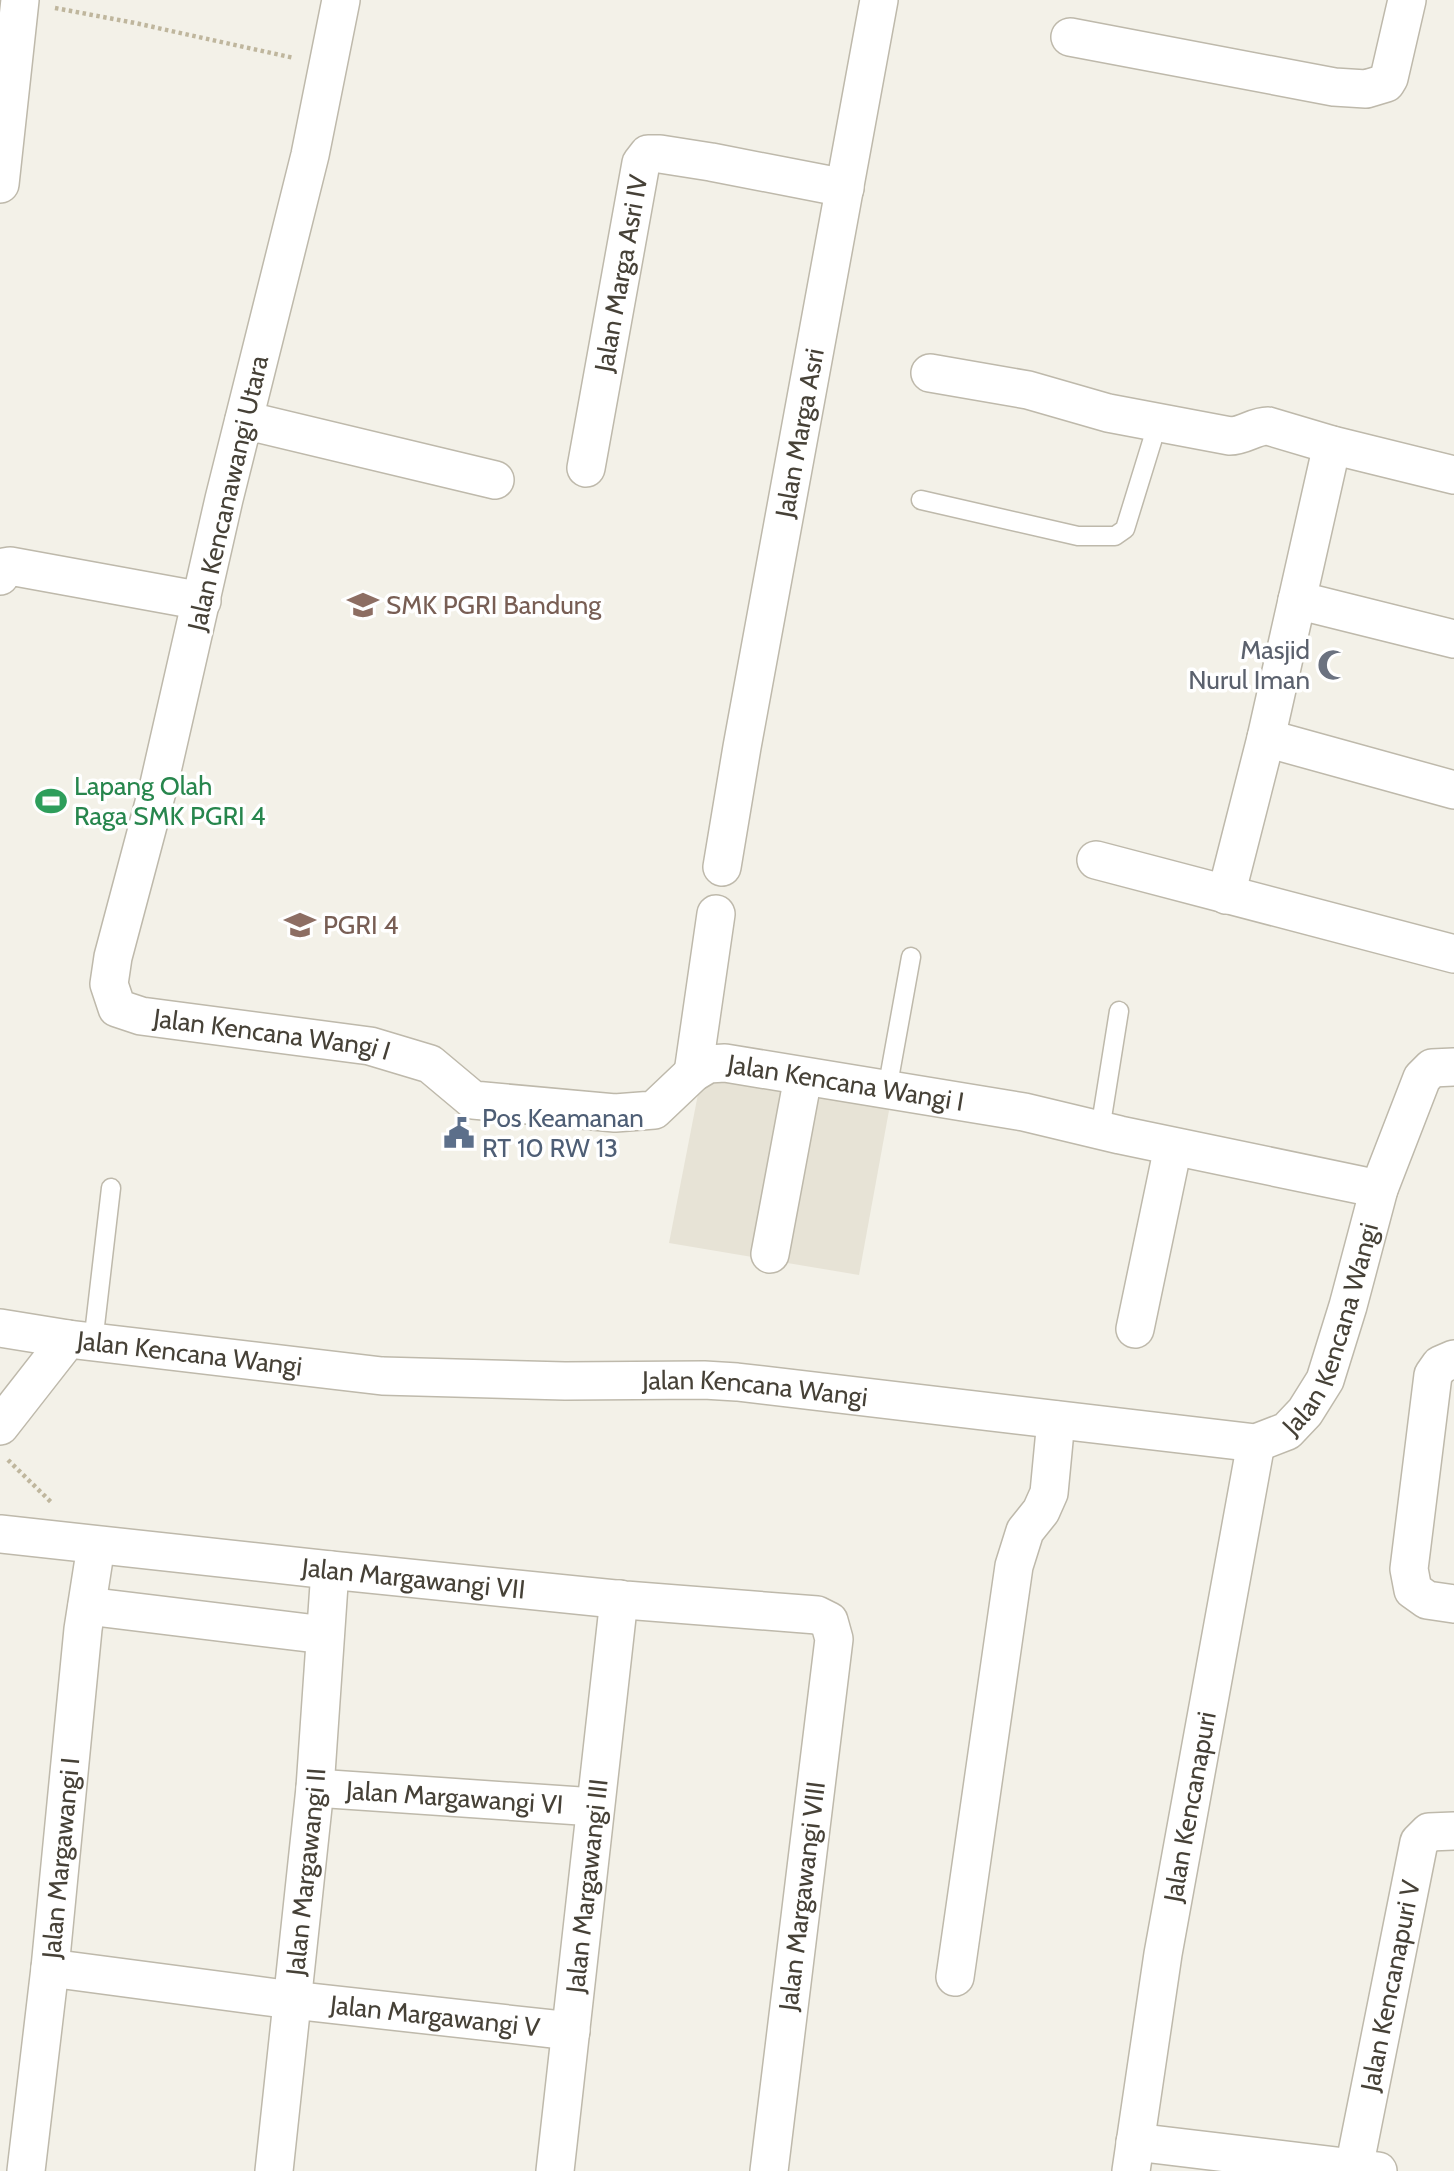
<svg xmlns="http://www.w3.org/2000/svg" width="1454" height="2171" viewBox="0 0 1454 2171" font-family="Cabin,sans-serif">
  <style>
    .residential { fill: #e7e3d6 }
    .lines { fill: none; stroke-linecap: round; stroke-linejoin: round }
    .service-casing { stroke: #beb9ab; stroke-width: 21 }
    .minor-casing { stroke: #beb9ab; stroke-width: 40 }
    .path { stroke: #bfb69d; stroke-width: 4.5; stroke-dasharray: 3.5 3.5; stroke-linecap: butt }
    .service { stroke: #fff; stroke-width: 18 }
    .minor { stroke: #fff; stroke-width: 37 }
    .labels { text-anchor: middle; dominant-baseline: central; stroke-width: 7; stroke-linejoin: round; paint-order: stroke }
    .street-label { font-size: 26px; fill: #464137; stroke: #fff }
    .education-label { font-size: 26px; fill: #785e54; stroke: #fff; text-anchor: start }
    .worship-label { font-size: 26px; fill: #5b616d; stroke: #fff; text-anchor: end }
    .leisure-label { font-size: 26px; fill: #27864d; stroke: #fff; text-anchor: start }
    .service-label { font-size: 26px; fill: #4e5e75; stroke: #fff; text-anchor: start }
  </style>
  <rect width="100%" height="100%" fill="#f3f1e8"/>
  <path class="residential" d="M716 1078 890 1105 859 1275 669 1243 699 1089Z"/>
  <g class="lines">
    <defs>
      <path id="service" d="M921 500 1078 536H1115L1125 529 1158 422
        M887 1090 911 957
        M1100 1130 1119 1011
        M93 1343 111 1188"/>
      <g id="minor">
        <path id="s1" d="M341 0 310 155 224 499 159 784 113 957 109 984 117 1008 141 1016 370 1046 430 1064 473 1100 615 1113 654 1110 693 1073 708 1064 725 1063 1024 1112 1120 1135 1379 1189"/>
        <path d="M1070 37 1334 87 1366 89 1386 83 1389 78 1407 0"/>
        <path d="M0 184 20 0"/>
        <path d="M930 373 1028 390 1108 413 1230 436C1244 436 1254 426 1268 426L1332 445 1454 475"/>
        <path d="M244 420 495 480"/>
        <path id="s2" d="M586 468 641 163 648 154H660L711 162 845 188"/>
        <path d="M0 576 4 567 10 566 202 601"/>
        <path d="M1297 600 1454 639"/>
        <path d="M1266 738 1454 790"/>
        <path d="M1096 860 1454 954"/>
        <path id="s3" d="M722 867 742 747 879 0"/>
        <path d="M1226 895 1266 738 1332 445"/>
        <path d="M693 1073 716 914"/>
        <path d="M770 1254 803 1077"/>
        <path d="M0 1328 68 1339"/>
        <path d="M1135 1329 1173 1147"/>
        <path d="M1454 1359 1440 1365 1433 1375 1409 1569 1413 1590 1427 1600 1454 1604"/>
        <path id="s4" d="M0 1426 68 1339 382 1376 565 1381 704 1380 737 1382 1256 1443 1287 1431 1305 1412 1325 1380 1348 1306 1379 1189 1422 1078 1432 1068 1454 1067"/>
        <path id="s5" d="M0 1534 330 1570 625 1600 817 1615 829 1621 834 1639 769 2171"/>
        <path d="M87 1606 325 1635"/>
        <path id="s6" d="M315 1788 595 1807"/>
        <path id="s7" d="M50 1968 292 2000 571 2031"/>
        <path d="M955 1977 1014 1566 1025 1531 1041 1511 1049 1493 1056 1420"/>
        <path d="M1135 2142 1378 2171"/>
        <path id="s8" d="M1354 2168 1419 1842 1429 1832 1454 1831"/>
        <path id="s9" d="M26 2171 50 1968 83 1629 96 1546"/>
        <path id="s10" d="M274 2171 315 1788 330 1570"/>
        <path id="s11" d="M555 2171 619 1599"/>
        <path id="s12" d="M1131 2171 1163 1954 1256 1443"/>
      </g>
    </defs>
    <use href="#service" class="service-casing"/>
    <use href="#minor" class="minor-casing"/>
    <path class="path" d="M55 8 135 23 294 58
      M8 1460 52 1503"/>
    <use href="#service" class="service"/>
    <use href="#minor" class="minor"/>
  </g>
  <defs>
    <symbol id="school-bare" viewBox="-9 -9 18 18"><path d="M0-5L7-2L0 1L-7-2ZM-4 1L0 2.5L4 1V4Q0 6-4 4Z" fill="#8d6e63" stroke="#fff" stroke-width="2.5" paint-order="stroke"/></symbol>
    <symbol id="mosque-bare" viewBox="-9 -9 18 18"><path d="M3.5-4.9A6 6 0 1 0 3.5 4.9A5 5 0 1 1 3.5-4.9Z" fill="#6b7280" stroke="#fff" stroke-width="2.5" paint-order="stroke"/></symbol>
    <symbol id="stadium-bare" viewBox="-9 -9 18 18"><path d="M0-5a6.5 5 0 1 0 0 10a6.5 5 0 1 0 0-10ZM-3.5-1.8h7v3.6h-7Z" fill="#2e9e5b" stroke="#fff" stroke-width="2.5" paint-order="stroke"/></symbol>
    <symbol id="civic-bare" viewBox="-9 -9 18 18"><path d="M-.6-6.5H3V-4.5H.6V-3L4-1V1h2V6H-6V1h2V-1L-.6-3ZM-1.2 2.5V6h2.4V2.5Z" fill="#5c6f8a" stroke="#fff" stroke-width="2.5" paint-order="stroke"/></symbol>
  </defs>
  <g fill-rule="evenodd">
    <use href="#school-bare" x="341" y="583" width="44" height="44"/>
    <use href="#mosque-bare" x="1311" y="643" width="44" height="44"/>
    <use href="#stadium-bare" x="29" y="779" width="44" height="44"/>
    <use href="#school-bare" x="278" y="903" width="44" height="44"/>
    <use href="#civic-bare" x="437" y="1111" width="44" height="44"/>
  </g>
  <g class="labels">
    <g class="street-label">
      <text stroke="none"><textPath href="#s2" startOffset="198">Jalan Marga Asri IV</textPath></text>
      <text stroke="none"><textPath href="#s3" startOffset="441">Jalan Marga Asri</textPath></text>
      <text transform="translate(228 493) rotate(-77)">Jalan Kencanawangi Utara</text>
      <text stroke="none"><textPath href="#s1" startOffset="1194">Jalan Kencana Wangi I</textPath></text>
      <text stroke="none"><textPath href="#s1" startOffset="1804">Jalan Kencana Wangi I</textPath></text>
      <text stroke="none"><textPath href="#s4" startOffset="1451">Jalan Kencana Wangi</textPath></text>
      <text stroke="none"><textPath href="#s4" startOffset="233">Jalan Kencana Wangi</textPath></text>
      <text stroke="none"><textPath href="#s4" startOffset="800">Jalan Kencana Wangi</textPath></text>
      <text stroke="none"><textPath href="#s5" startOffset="416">Jalan Margawangi VII</textPath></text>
      <text stroke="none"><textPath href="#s6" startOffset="140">Jalan Margawangi VI</textPath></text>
      <text stroke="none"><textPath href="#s12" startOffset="369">Jalan Kencanapuri</textPath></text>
      <text stroke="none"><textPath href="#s9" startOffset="315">Jalan Margawangi I</textPath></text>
      <text stroke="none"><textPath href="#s10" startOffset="301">Jalan Margawangi II</textPath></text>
      <text stroke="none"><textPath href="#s11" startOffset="287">Jalan Margawangi III</textPath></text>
      <text transform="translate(802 1896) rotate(-83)">Jalan Margawangi VIII</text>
      <text stroke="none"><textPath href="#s8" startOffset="186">Jalan Kencanapuri V</textPath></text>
      <text stroke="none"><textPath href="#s7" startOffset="388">Jalan Margawangi V</textPath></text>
    </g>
    <g class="education-label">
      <text x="386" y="605">SMK PGRI Bandung</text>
      <text x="323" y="925">PGRI 4</text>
    </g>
    <g class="worship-label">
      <text x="1310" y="650">Masjid<tspan x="1310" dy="30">Nurul Iman</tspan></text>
    </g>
    <g class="leisure-label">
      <text x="74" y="786">Lapang Olah<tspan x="74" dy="30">Raga SMK PGRI 4</tspan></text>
    </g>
    <g class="service-label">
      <text x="482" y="1118">Pos Keamanan<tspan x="482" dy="30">RT 10 RW 13</tspan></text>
    </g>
  </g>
</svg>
